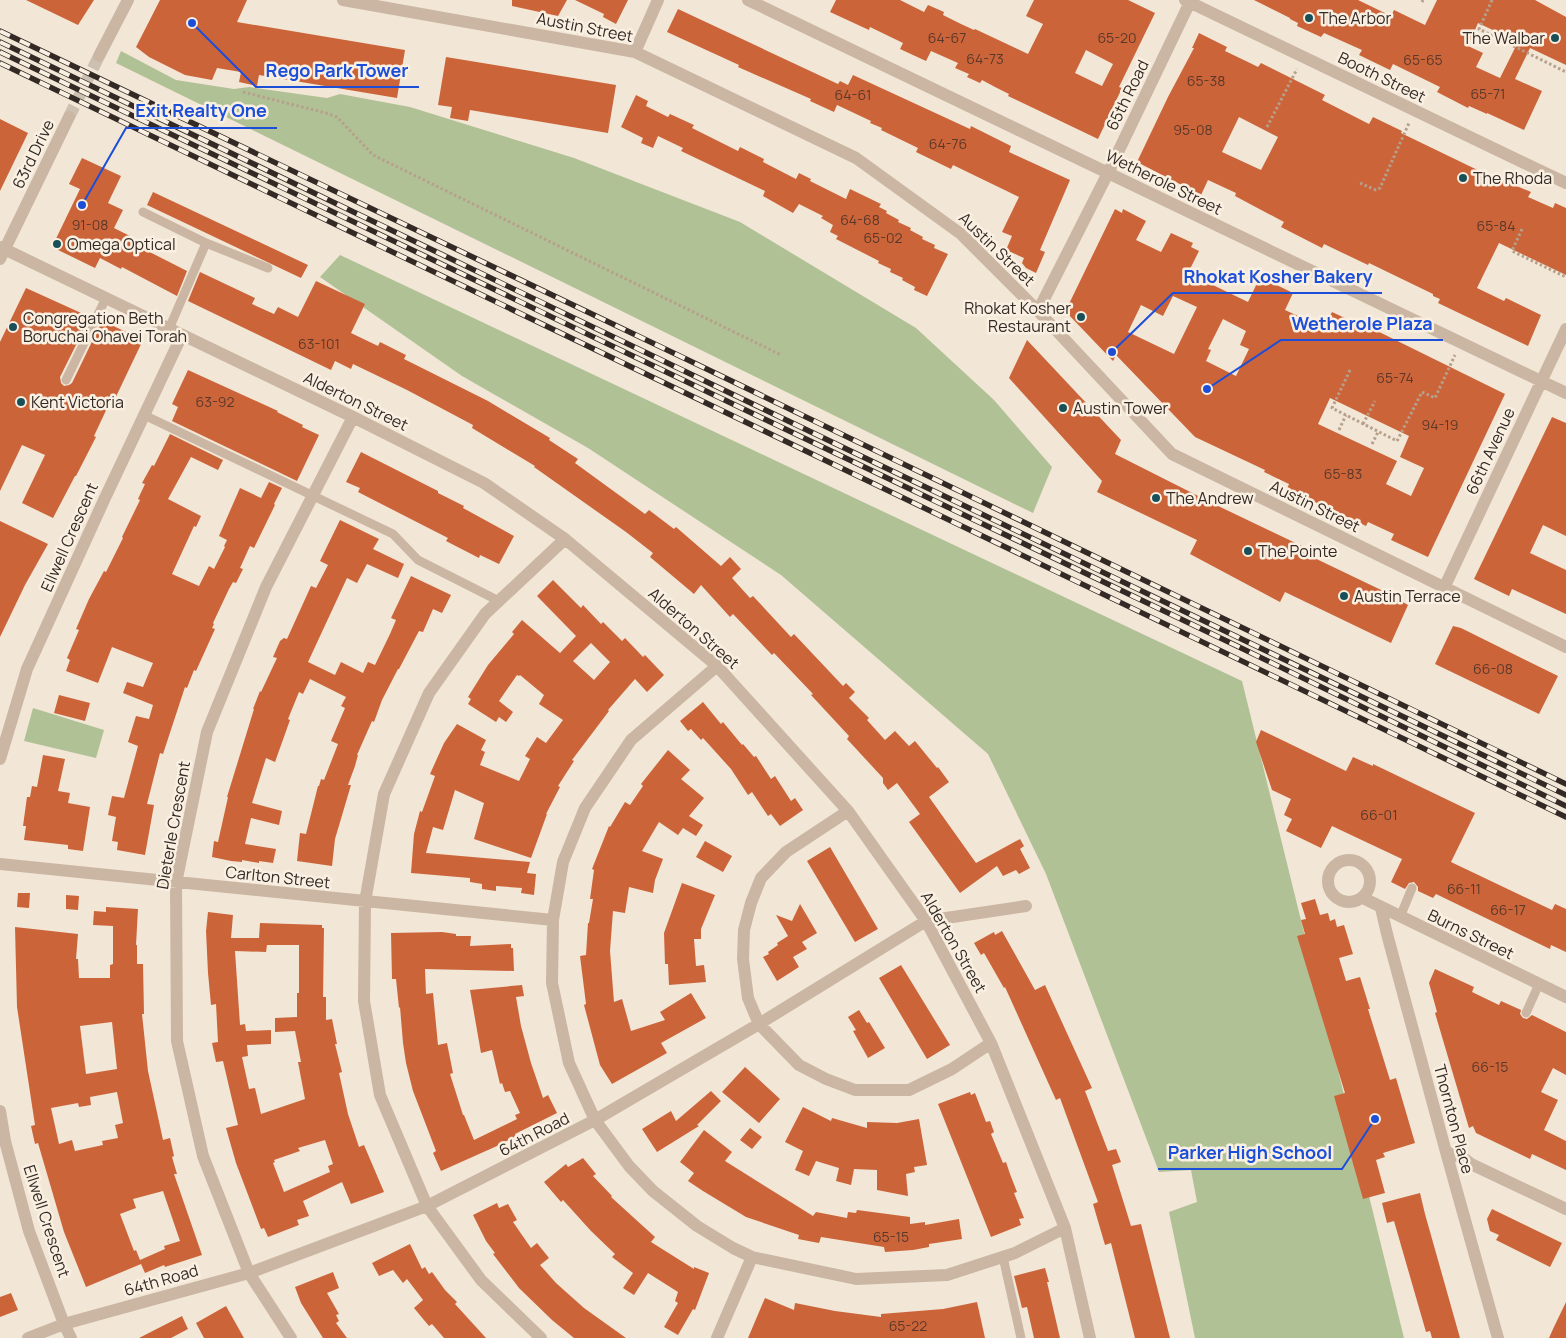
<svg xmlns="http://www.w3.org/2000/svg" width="1566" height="1338" viewBox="0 0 1566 1338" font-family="Manrope,sans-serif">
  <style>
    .green { fill: #b1c196 }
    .building { fill: #cc643a; fill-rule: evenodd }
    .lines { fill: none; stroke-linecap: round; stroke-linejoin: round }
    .tertiary-tunnel { stroke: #ccc0b3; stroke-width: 12; stroke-dasharray: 12 6; stroke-linecap: butt }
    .path { stroke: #b6a08c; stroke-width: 3; stroke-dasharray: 2.5 2.5; stroke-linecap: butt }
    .service { stroke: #cab6a2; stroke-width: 9 }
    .minor { stroke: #cab6a2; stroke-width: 12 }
    .tertiary { stroke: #cab6a2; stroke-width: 12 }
    .rail-casing { stroke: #342a25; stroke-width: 5.5 }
    .rail { stroke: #faf0e2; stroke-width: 4; stroke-dasharray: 11; stroke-linecap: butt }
    .poi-dot { fill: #195058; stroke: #faf0e2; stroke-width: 2 }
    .labels { text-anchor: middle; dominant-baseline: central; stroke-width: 5; stroke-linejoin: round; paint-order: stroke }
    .number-label { font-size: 14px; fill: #5a382a }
    .poi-label { font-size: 16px; fill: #342a25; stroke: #faf0e2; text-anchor: start }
    .street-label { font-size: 16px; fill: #342a25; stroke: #faf0e2 }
    .leader { fill: none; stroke: #1d4ed8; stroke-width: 2 }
    .callout-dot { fill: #1d4ed8; stroke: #faf0e2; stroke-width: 2 }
    .callout-label { font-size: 18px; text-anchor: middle; font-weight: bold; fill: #1d4ed8; stroke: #faf0e2; stroke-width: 5; stroke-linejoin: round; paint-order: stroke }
  </style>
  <rect width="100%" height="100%" fill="#f2e6d6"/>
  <path class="green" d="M121 51 176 80 234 89 249 87 327 98 340 94 410 107 574 158 740 222 916 328 994 400 1052 467 1033 513 116 63Z
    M340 255 1242 681 1404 1338H1195L1169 1212 1197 1202 1191 1170 1159 1172 1046 874 988 754 781 575 588 448 462 376 320 277Z
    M33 708 104 730 96 758 24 741Z"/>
  <path class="building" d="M26 0H94L78 25Z
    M160 0H247L237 22 405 50 397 98 259 75 257 86 239 82 241 72 217 68 212 80 185 75 149 57 136 47Z
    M512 0H567L558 16 512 6Z
    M575 0H628L616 24 603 17 604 14Z
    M836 0H900L924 12 928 5 944 12 943 15 961 24 974 30 975 29 1028 54 1043 24 1026 16 1034 0H1128L1155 13 1119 87 1122 88 1098 139 1008 96 1009 94 995 87 982 80 980 83 967 77 969 74 955 68 958 63 931 51 926 61 900 49 903 43 870 27 869 30 830 12ZM1086 50 1113 64 1102 86 1075 73Z
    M1254 0H1358L1391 16 1394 10 1425 25 1437 0H1535L1566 17V65L1530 48 1515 79 1542 91 1524 130 1487 113V114L1469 106 1468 108 1437 92 1440 87 1393 64 1390 70 1359 55 1362 50 1324 33 1321 37 1297 26 1298 23 1290 19V18ZM1478 23 1518 42 1500 78 1476 67 1483 53 1468 46Z
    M678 9 838 84 840 81 848 85 853 75 970 129 971 126 1011 146 1009 152 1070 180 1040 250 1045 252 1036 273 1026 268 1022 263 1024 258 1006 250 1012 236 1002 232 1019 197 953 165 951 169 916 152 918 148 881 130 882 128 870 123 871 121 837 105 834 112 810 101 811 99 738 67 739 65 667 32Z
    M1199 33 1227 47 1225 51 1250 63 1258 67 1261 63 1325 95 1322 100 1369 124 1373 117 1402 131 1401 133 1492 177 1493 176 1531 192 1528 197 1553 208 1555 203 1566 208V275L1499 243 1477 288 1504 301 1506 298 1541 315 1528 346 1438 303 1440 299 1433 296V294L1369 263 1368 265 1324 244 1322 248 1281 227 1284 222 1235 196 1236 193 1208 180 1201 195 1137 162 1168 97 1194 48H1192ZM1239 117 1278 137 1261 170 1222 152Z
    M446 57 616 85 608 133 470 110 468 121 450 118 452 107 438 105Z
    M636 95 648 101 646 106 668 117 670 114 694 125 692 128 738 151 740 147 764 159 763 162 796 179 799 173 811 179 810 181 846 199 850 189 881 204 879 207 887 211 886 213 899 220 898 222 911 228 910 230 923 237 922 239 935 245 934 248 948 254 927 296 914 290 915 287 902 280 903 278 890 272 891 269 878 263 879 261 836 239 838 236 830 232 833 225 821 218 823 216 799 204 793 213 763 196 765 191 681 151 683 148 658 136 653 148 641 143 643 138 621 127Z
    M0 119 28 133 0 191Z
    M82 158 121 176 108 203 123 210 114 228 134 238 132 243 187 271 177 296 122 267 121 269 100 258 95 268 52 247 80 189 69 184Z
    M153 192 308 265 301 278 147 205Z
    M1115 209 1122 213 1123 209 1146 221 1136 240 1161 252 1171 233 1193 243 1191 247 1199 251 1188 273 1248 302 1260 277 1293 293 1285 310 1324 328 1332 312 1364 327 1365 325 1505 394 1428 557 1391 540 1394 534 1368 522 1366 526 1287 489 1289 484 1264 472 1265 470 1195 437 1116 355 1113 361 1067 313V308ZM1173 296 1197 307 1174 354 1128 332 1141 305 1163 316ZM1223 319 1246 331 1240 345 1249 349 1236 376 1206 361 1211 350 1208 349ZM1330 398 1409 436 1400 457 1424 468 1411 496 1386 484 1397 461 1318 424Z
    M200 272 255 298 252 304 274 314 278 307 298 317 316 281 365 304 351 333 378 346 380 342 406 355 404 359 488 401 550 438 549 440 578 459 575 463 645 514 649 510 674 529 676 527 721 566 730 557 741 569 732 578 750 598 753 596 791 637 794 634 843 686 846 683 855 692 849 698 869 718 867 720 885 740 895 731 909 746 915 741 937 768 938 767 949 782 929 797 976 863 1020 839 1024 846 1020 849 1030 868 1019 874 1016 870 1003 876 997 866 960 893 909 822 920 814 897 783 888 790 883 783V778L847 739 849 736 811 695 813 694 774 653 772 655 733 614 730 617 701 585 694 594 650 557 653 553 626 532 534 467 535 466 472 428 473 425 407 390 353 364 351 369 335 361 331 370 188 301Z
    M26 288 90 317 60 377 61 383 64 386 69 385 72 383 101 323 104 324 105 322 143 340 112 405 109 404 94 436 96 437 76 476H75L53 518 22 503 45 455 22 445 0 491V342Z
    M1027 340 1121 440 1115 454 1214 504 1306 548 1304 553 1402 600 1401 601 1408 605 1391 643 1285 592 1280 602 1190 554 1197 540 1097 492 1102 481 1009 378Z
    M188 370 278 411 277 412 303 425 302 427 319 435 297 481 172 421 178 407 172 404Z
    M1552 417 1566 423V536L1543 525 1530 553 1566 570V614L1512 589 1509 596 1474 579Z
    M170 434 223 460 218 470 191 457 168 499 201 516 196 527 194 526 172 574 199 586 209 566 214 569 225 547 224 546 227 540 219 536 240 488 261 498 269 482 282 488 274 504 275 505 254 548 250 546 240 568 243 569 236 583 233 582 229 589 213 623 214 624 212 628 215 629 196 671 194 670 187 688 185 687 163 754 160 753 147 804 154 805 145 855 117 850 118 842 112 841 116 817 108 815 112 796 124 798 138 746 128 742 136 716 149 719 153 705 123 693 127 682 143 687 153 663 112 647 98 683 66 671 70 660 67 658 79 630 76 629 89 599 104 571 106 572 123 538 122 537 140 500 138 499 145 484 142 483 152 465 154 466Z
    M361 452 438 491V493L464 506 463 508 514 536 499 564 480 555 479 558 446 541 448 538 358 492 360 488 346 482Z
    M340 520 379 539 373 549 404 564 398 578 367 564 357 583 347 578 308 662 335 675 341 662 363 673 368 662 375 665 390 634 396 620 391 618 411 576 451 595 442 613 433 609 423 632 419 631 399 669H398L382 700 374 722 372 721 357 755H358L355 766 348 785H351L335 839 332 866 297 861 300 833 306 834 318 786H319L321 779 324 780 338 744 331 741 345 708 341 706 346 697 310 679 303 694 299 692 288 719 290 720 275 762 266 758 252 803 282 811 279 825 251 818 245 844 276 849 273 863 259 861V863L242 860V862L231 861 212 857 214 841 218 842 228 797H227L254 709H253L260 691 261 692 277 658 273 657 280 641 284 638 287 639 311 586 316 588 328 565 320 561Z
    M0 521 48 544 25 585 0 637Z
    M553 580 581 608 583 605 601 624 603 622 622 641 625 638 643 657 645 655 664 675 647 692 635 679 608 710 609 711 572 760 574 761 558 786 560 787 546 814H547L531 858 474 839 484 803 455 790 443 830 433 827 426 853 530 862 527 873 536 874 534 895 521 893 522 888 496 886V891L482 889V884L470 882V878L411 873 414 834 420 811 422 812 435 776 430 774 444 743 457 724 486 740 481 750 485 752 480 765 519 781 530 759 525 756 537 737 546 743 563 720 539 704 544 695 520 675 519 676 517 675 499 701 513 712 506 722 499 717 496 722 468 704 471 699 468 697 488 665 514 634 512 632 522 620 560 653 576 636 537 596ZM591 643 610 662 594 680 573 661Z
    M1453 626 1461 628 1558 676 1539 714 1435 664Z
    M59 695 90 703 85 721 54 713Z
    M703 702 721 724 723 722 742 745 743 744 754 757 756 756 771 779 775 776 791 801 795 798 803 810 780 826 771 814 768 816 752 792 748 795 731 769 703 738 701 740 691 729 688 731 680 721Z
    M1261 730 1346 771 1353 757 1373 766V764L1475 813 1451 862 1552 910 1555 904 1566 909V952L1551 945 1550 949 1436 894 1433 898 1418 891V887L1414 882 1409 883 1405 889 1391 882 1402 859 1332 826 1321 848 1286 831 1292 819 1284 815 1291 799 1272 790 1256 742Z
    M668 750 690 770 681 779 704 798 689 816 703 825 696 836 683 828 678 835 659 822 642 851 663 859 655 880 653 893 629 887 625 913 613 911 610 951 614 1002 622 999 631 1031 665 1020 660 1012 691 993 706 1018 661 1043 667 1053 612 1084 600 1065 584 1005 586 1004 580 956 586 955 588 923H589L593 899H590L594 870 592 869 609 826 610 827 625 802 630 805 643 786 641 784Z
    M43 755 65 759 58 791 70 793 68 803 90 807 83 851 68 849V845L24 840 26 826H23L27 797H30L32 786 37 787Z
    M705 841 732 856 723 872 696 857Z
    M830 847 878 929 855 942 807 861Z
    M682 883 715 895 701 929V939H694L696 966 704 965 706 982 669 985 668 964H665L664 933Z
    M18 893H30L29 908 17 907Z
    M66 895 79 896 78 910 66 909Z
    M1315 899 1320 915 1328 913 1330 921 1335 919 1337 927 1344 925 1353 954 1339 958 1346 981 1360 977 1370 1009H1368L1390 1080 1396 1078 1415 1143 1383 1153 1385 1157 1376 1160 1385 1193 1363 1199 1334 1096 1345 1093 1297 936 1305 934 1301 920 1306 919 1301 903Z
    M800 904 817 933 802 942 807 949 793 957 799 967 777 981 763 957 769 954 768 952 778 945 777 943 788 936 776 915 792 921Z
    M106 907 138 909 136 945H137V964H143L144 1014H142L148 1071 163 1140 170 1138 174 1156 172 1157 177 1174H174L202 1255 165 1267 164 1265 145 1273 141 1264 86 1287 64 1232 38 1143 35 1144 31 1126 35 1125 17 1007 15 927 78 934 76 959H78L79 978H110V965L113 964V926L93 925 94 911 106 912ZM112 1022 117 1069 86 1074 80 1026ZM117 1092 123 1123 115 1125 118 1138 102 1141 103 1145 75 1151 72 1140 59 1144 51 1108 78 1103 79 1107 91 1105 90 1097ZM163 1191 180 1241 164 1246 165 1249 140 1260 136 1250 134 1251 120 1214 136 1208 133 1199Z
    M208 912 233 915 231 938H259L260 923 322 925V928H324L323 997H326V1020L332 1019 337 1044H335L342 1072 339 1073 348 1114 359 1147 364 1145 384 1192 351 1204 342 1182 303 1201 309 1216 297 1220 299 1225 268 1237 264 1228 261 1229 236 1163 226 1128 238 1125 223 1061 216 1062 212 1043 218 1042 216 1004 211 1005 208 973 206 931ZM267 945H299V993H297V1017L275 1018V1032L295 1031 301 1062H298L305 1099 261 1114 255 1088 249 1089 242 1057 248 1056 247 1045 271 1044V1030L246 1031 245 1024 240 1025 235 951 266 952ZM325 1140 333 1164 328 1166 330 1172 284 1192 273 1163 275 1162 274 1160 300 1151 298 1148Z
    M1002 931 1035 990 1045 985 1092 1088 1085 1091 1108 1151 1116 1149 1121 1162 1112 1165 1131 1226 1141 1224 1170 1338H1135L1111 1243 1105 1245 1093 1204 1098 1202 1060 1098 1056 1100 1005 987 1004 988 984 953 981 955 974 943 994 932 995 935Z
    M442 932 456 934V936H471L470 946 511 944V948H513L514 971 425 969 426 994 433 993 438 1045 447 1043 453 1073 450 1074 463 1115H464L474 1140 517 1119 515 1115 520 1113 510 1091 505 1092 502 1083 500 1084 492 1050 481 1053 470 990 522 985 524 996 516 997 521 1026 531 1063 543 1098 548 1095 557 1113 515 1134 516 1136 497 1146 441 1171 433 1153 436 1151 413 1091 406 1063 403 1043 400 1007 399 1008 396 979H392L391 933Z
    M901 965 950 1045 927 1059 879 978Z
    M1435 969 1474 987 1472 992 1499 1005 1501 1001 1521 1010 1520 1014 1523 1018 1527 1019 1532 1015 1566 1032V1075L1553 1068 1541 1092 1558 1100 1544 1130 1566 1141V1170L1532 1154 1530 1159 1476 1133 1473 1126 1469 1128 1435 1013 1437 1012 1429 983Z
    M859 1010 867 1023 869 1022 885 1048 868 1058 853 1031 856 1030 848 1017Z
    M745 1067 780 1099 759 1123 722 1092Z
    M711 1091 721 1101 697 1125 699 1126 657 1152 642 1129 671 1111 676 1121Z
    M970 1092 971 1095 975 1093 986 1122 990 1121 994 1132 991 1134 1003 1163 1006 1162 1010 1174 1017 1192 1014 1193 1024 1218 1019 1219 1021 1225 991 1237 938 1104Z
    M803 1107 831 1121 832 1118 867 1128V1122L897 1123 919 1119 927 1165 914 1167 915 1172 906 1174 908 1196 877 1190V1170L854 1169 851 1185 836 1181 839 1168 816 1161 809 1176 795 1170 803 1151 785 1142Z
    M750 1128 762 1137 752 1149 740 1140Z
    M704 1130 732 1152 725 1161 813 1216 816 1212 847 1218 848 1212 856 1213 857 1210 910 1217V1224L925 1222V1225L959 1219 962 1239 929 1244V1247L913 1250 885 1252 884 1247 821 1237 819 1243 798 1239 799 1235 746 1217 703 1191 688 1181 694 1173 680 1162Z
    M583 1158 596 1174 593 1176 612 1196 611 1197 655 1237 651 1242 694 1269V1267L709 1273 695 1310 693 1309 678 1335 664 1327 678 1303 675 1301 678 1292 648 1273 634 1295 623 1288 633 1273 612 1257 615 1254 591 1231 563 1200 561 1202 544 1182 566 1164 568 1167Z
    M1420 1193 1425 1214 1460 1338H1432L1430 1331 1426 1332 1394 1221 1387 1223 1382 1203Z
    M497 1203 499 1208 508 1204 517 1220 513 1222 531 1248 537 1243 549 1258 540 1265 556 1283 584 1308 626 1338H574L552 1320 519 1288 493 1254 495 1253 486 1241 473 1215Z
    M1492 1209 1562 1243 1550 1267 1496 1240 1499 1235 1490 1231 1487 1219Z
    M410 1244 422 1269 425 1267 429 1274 432 1272 445 1290 457 1302 455 1304 486 1338H444L432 1324 429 1326 414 1308 423 1300 407 1279 403 1283 393 1270 379 1276 372 1263Z
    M1045 1268 1049 1282H1047L1060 1338H1034L1027 1307 1022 1308 1014 1276Z
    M333 1272 339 1288 327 1293 339 1314 336 1315 339 1321 336 1323 347 1338H323L301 1303 295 1287Z
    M11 1293 18 1310 0 1317V1297Z
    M765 1298 794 1310 795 1303 835 1311 881 1317V1314L943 1309 977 1302 985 1338H748Z
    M1566 1302V1338H1549L1553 1329Z
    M226 1306 244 1338H204L196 1323Z
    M182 1316 188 1329 171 1338H139Z"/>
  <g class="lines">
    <path class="tertiary-tunnel" d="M69 117 99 56"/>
    <path class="path" d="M1492 0 1479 29 1566 72
      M1422 2 1423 0
      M243 92 326 113 337 117 373 155 781 355
      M1267 127 1297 69
      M1360 183 1376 190 1380 188 1409 123
      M1522 229 1512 251 1566 277
      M1350 370 1332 408 1397 441 1422 392 1435 398 1455 355
      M1363 424 1375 401
      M1339 430 1346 415
      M1372 444 1378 432"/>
    <path class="service" d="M143 212 206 243
      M169 329 206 243 268 268
      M66 380 106 298
      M144 415 393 534 418 560 499 601
      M1400 917 1412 888
      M1526 1013 1539 984
      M1003 1257 1021 1338"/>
    <path class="minor" d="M343 0 635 52 856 158 961 234 1038 311 1172 454 1566 647
      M748 0 1566 393
      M1185 0 1566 183
      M635 52 658 0
      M0 247 353 417 484 483 565 539 717 666 848 811 926 921 991 1043 1065 1228 1090 1338
      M1038 311 1108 173 1191 0
      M1444 588 1566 329
      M717 666 631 740 585 808 563 862 553 920 552 983 569 1063 595 1120 629 1166 653 1191 697 1226 733 1248 752 1257 856 1279 947 1275 1015 1253 1065 1228
      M0 759 27 669 104 500 182 335
      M848 811 786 852 761 878 751 903 744 930 743 959 748 998 759 1024 799 1065 826 1079 855 1090H909L952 1069 991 1043
      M1328 881a21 21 0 1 1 42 0a21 21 0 1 1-42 0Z
      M0 864 553 920
      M1363 898 1566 997
      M1381 908 1387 934 1446 1152 1498 1338
      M0 1111 5 1141 29 1231 64 1324 71 1338
      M1446 1152 1465 1159 1471 1164 1566 1209
      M28 1338 64 1324 249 1273 427 1206 595 1120 759 1024 926 921 1026 906
      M291 1338 249 1273 203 1156 177 1041 176 883 207 732 266 587 353 417
      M541 1338 481 1280 427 1206 380 1095 364 1001 365 902 384 794 429 693 485 614 565 539
      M717 1338 752 1257"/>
    <path class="tertiary" d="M99 56 128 0
      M0 259 69 117"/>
    <defs>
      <path id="rail" d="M0 31 686 359 1566 784
        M0 42 1566 795
        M0 52 1237 646 1566 806
        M0 63 1566 817"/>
    </defs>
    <use href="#rail" class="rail-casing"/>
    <use href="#rail" class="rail"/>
  </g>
  <g class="poi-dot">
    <circle cx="1309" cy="18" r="5"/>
    <circle cx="1555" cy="38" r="5"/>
    <circle cx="1463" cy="178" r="5"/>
    <circle cx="57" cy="244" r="5"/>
    <circle cx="1081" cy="317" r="5"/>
    <circle cx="13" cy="327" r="5"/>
    <circle cx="21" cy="402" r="5"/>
    <circle cx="1063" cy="408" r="5"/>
    <circle cx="1156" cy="498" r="5"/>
    <circle cx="1248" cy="551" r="5"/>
    <circle cx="1344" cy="596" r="5"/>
  </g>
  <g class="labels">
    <g class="number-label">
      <text x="947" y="37">64-67</text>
      <text x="1117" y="37">65-20</text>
      <text x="985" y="58">64-73</text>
      <text x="1423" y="59">65-65</text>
      <text x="1206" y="80">65-38</text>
      <text x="1488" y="93">65-71</text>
      <text x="853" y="94">64-61</text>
      <text x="1193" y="129">95-08</text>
      <text x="948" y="143">64-76</text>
      <text x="860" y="219">64-68</text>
      <text x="90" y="224">91-08</text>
      <text x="1496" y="225">65-84</text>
      <text x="883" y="237">65-02</text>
      <text x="319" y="343">63-101</text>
      <text x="1395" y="377">65-74</text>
      <text x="215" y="401">63-92</text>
      <text x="1440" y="424">94-19</text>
      <text x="1343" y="473">65-83</text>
      <text x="1493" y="668">66-08</text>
      <text x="1379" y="814">66-01</text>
      <text x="1464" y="888">66-11</text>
      <text x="1508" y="909">66-17</text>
      <text x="1490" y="1066">66-15</text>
      <text x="891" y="1236">65-15</text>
      <text x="908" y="1325">65-22</text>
    </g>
    <g class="poi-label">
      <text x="1319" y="18">The Arbor</text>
      <text x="1545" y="38" text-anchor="end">The Walbar</text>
      <text x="1473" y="178">The Rhoda</text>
      <text x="67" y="244">Omega Optical</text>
      <text x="1071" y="308" text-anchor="end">Rhokat Kosher<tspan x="1071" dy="18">Restaurant</tspan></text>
      <text x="23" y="318">Congregation Beth<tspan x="23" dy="18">Boruchai Ohavei Torah</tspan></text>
      <text x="31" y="402">Kent Victoria</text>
      <text x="1073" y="408">Austin Tower</text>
      <text x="1166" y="498">The Andrew</text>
      <text x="1258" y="551">The Pointe</text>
      <text x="1354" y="596">Austin Terrace</text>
    </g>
    <g class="street-label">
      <text transform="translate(585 27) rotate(11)">Austin Street</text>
      <text transform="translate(1382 77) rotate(26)">Booth Street</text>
      <text transform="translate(1127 95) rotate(-64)">65th Road</text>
      <text transform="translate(33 154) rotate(-64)">63rd Drive</text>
      <text transform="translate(1164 182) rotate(26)">Wetherole Street</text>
      <text transform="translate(997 249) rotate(44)">Austin Street</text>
      <text transform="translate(356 401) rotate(26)">Alderton Street</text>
      <text transform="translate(1490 451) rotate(-65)">66th Avenue</text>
      <text transform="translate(1315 506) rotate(26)">Austin Street</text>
      <text transform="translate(69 537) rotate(-66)">Ellwell Crescent</text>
      <text transform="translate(694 628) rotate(41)">Alderton Street</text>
      <text transform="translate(173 825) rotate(-80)">Dieterle Crescent</text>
      <text transform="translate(278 877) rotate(6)">Carlton Street</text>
      <text transform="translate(1471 934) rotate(26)">Burns Street</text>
      <text transform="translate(954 942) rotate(60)">Alderton Street</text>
      <text transform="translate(1454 1119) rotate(75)">Thornton Place</text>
      <text transform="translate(534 1134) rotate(-27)">64th Road</text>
      <text transform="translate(47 1221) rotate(72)">Ellwell Crescent</text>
      <text transform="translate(161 1280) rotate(-16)">64th Road</text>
    </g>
  </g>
  <path class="leader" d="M192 23L256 87H419M82 205L126 128H277M1112 352L1173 293H1382M1207 389L1281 340H1443M1375 1119L1342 1169H1158"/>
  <g class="callout-dot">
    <circle cx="192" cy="23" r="5"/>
    <circle cx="82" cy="205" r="5"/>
    <circle cx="1112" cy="352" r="5"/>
    <circle cx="1207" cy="389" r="5"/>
    <circle cx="1375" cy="1119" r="5"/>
  </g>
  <g class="callout-label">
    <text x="337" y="77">Rego Park Tower</text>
    <text x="201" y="117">Exit Realty One</text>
    <text x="1278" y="283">Rhokat Kosher Bakery</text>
    <text x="1362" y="330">Wetherole Plaza</text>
    <text x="1250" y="1159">Parker High School</text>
  </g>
</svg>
